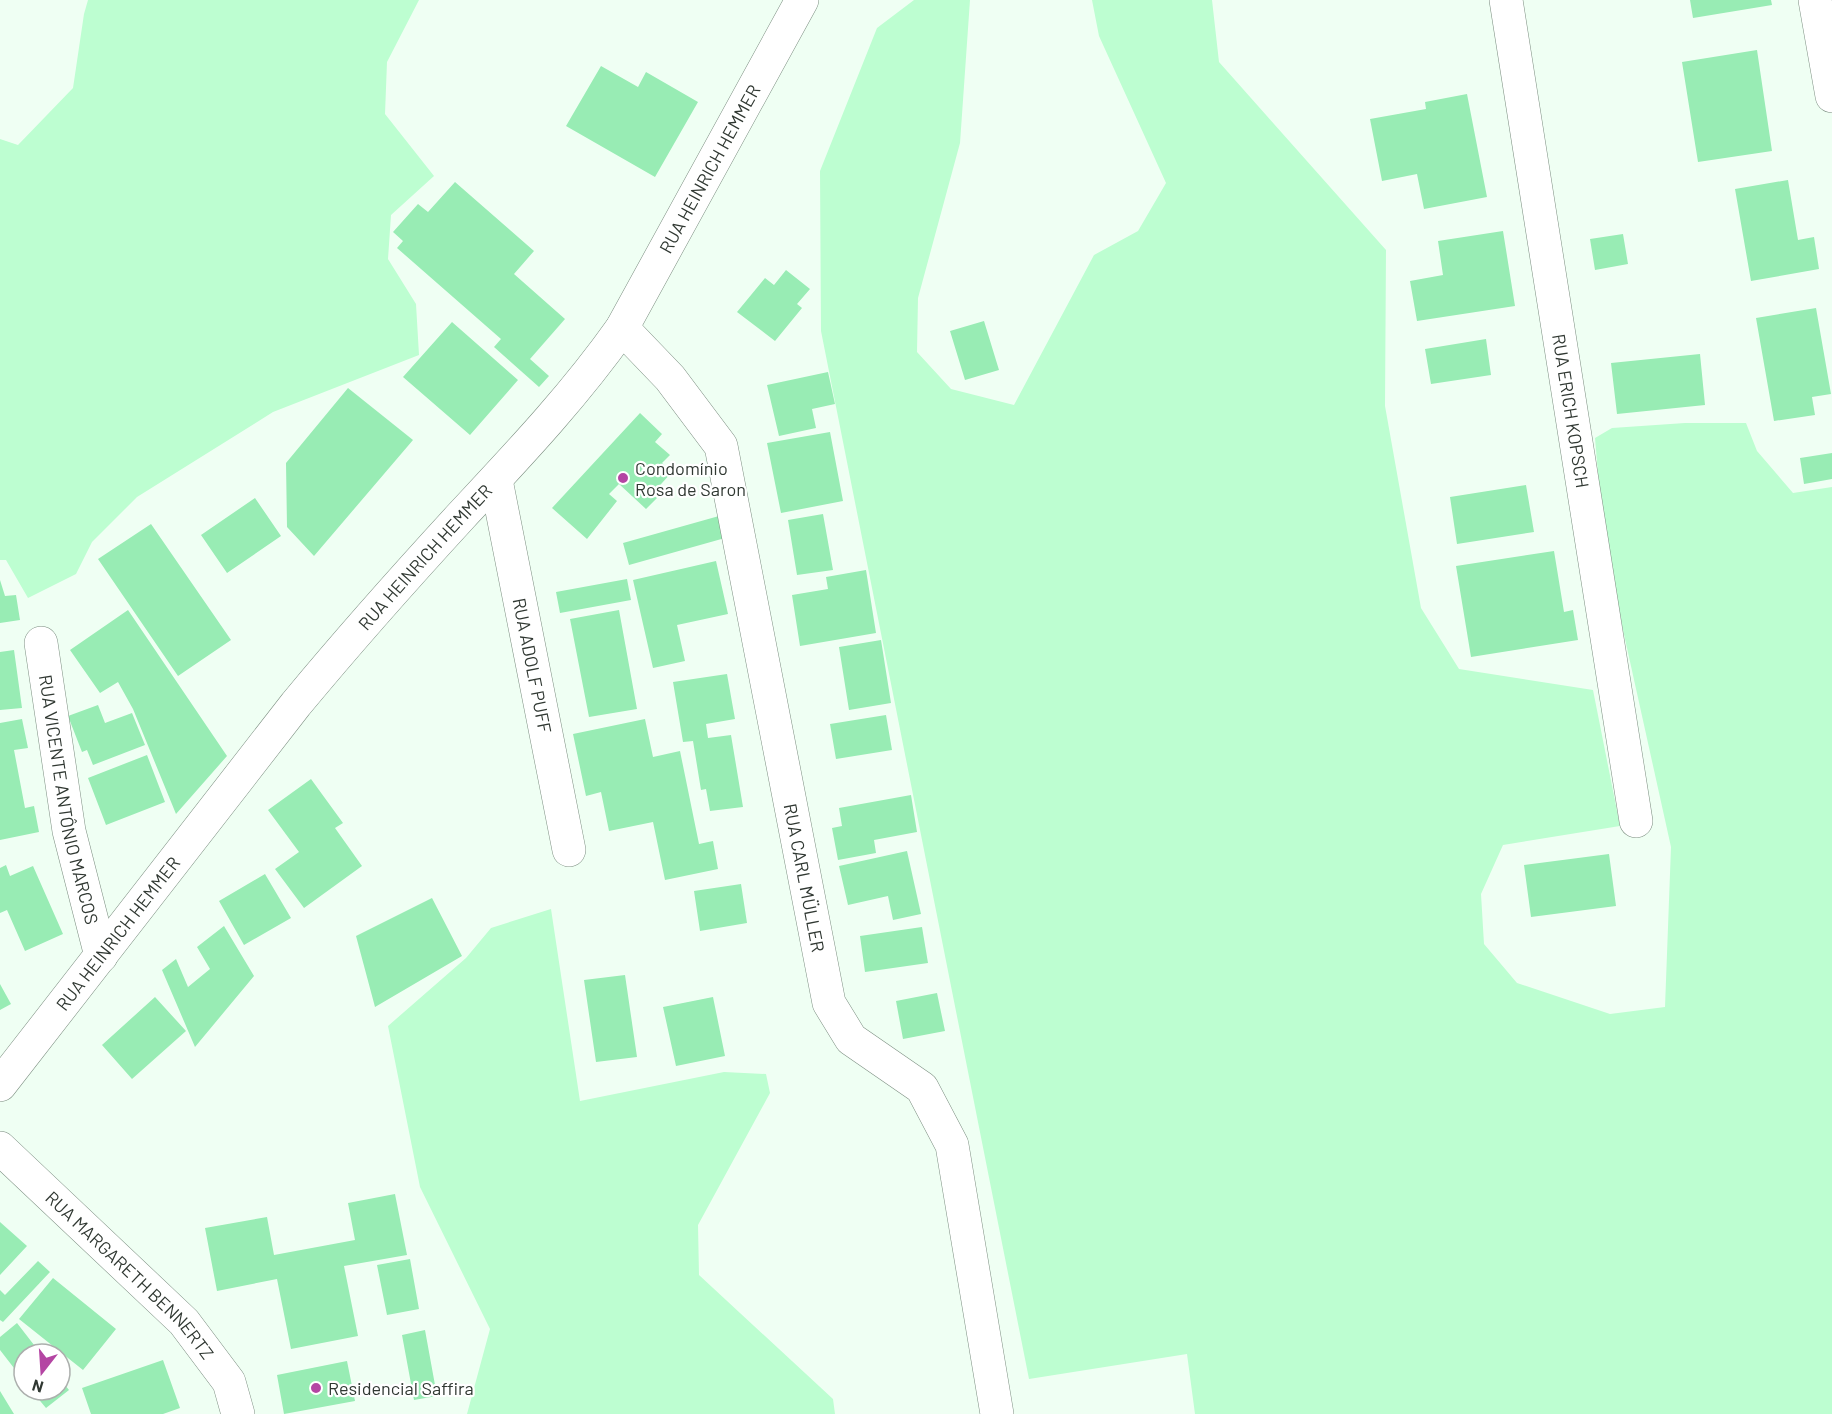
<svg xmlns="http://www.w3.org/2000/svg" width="1832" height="1414" viewBox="0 0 1832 1414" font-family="Barlow,sans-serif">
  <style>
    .green { fill: #bdfed1 }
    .building { fill: #98ecb4 }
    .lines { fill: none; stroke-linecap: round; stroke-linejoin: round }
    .minor-casing { stroke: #7c8e81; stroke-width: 34 }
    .tertiary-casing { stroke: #7c8e81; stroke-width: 34 }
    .minor { stroke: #fff; stroke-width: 33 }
    .tertiary { stroke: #fff; stroke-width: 33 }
    .poi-dot { fill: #b445a3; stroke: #fff; stroke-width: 2 }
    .labels { text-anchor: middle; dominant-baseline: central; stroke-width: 4.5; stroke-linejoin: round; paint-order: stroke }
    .street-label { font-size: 18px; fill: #303832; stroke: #fff }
    .poi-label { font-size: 18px; fill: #303832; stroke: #fff; text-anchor: start }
  </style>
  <rect width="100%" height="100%" fill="#effff3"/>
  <path class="green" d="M88 0H419L387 62 385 114 434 176 391 215 388 259 416 304 419 355 273 412 137 497 92 542 76 574 28 598 6 560H0V139L18 145 73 88 84 14Z
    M914 0H970L960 143 918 298 917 352 951 389 1014 405 1094 255 1138 231 1166 183 1099 36 1092 0H1212L1219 62 1386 250 1385 406 1421 608 1459 669 1593 690 1620 826 1503 845 1481 894 1484 944 1517 983 1610 1014 1665 1007 1671 847 1604 544 1595 438 1612 428 1685 423H1746L1757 451 1793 493 1832 487V1414H1195L1187 1354 1029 1379 821 331 820 171 877 28Z
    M551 909 580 1101 724 1072 766 1074 770 1093 698 1225 699 1275 833 1399 835 1414H467L490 1329 420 1187 388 1026 466 958 491 928Z"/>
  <path class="building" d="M1690 0H1771L1772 5 1693 18Z
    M1757 50 1772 151 1698 162 1682 62Z
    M601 66 638 87 646 72 698 102 655 177 566 126Z
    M1467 94 1487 197 1424 209 1417 174 1382 181 1370 119 1426 109 1425 102Z
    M1788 180 1798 240 1814 237 1819 269 1751 281 1735 189Z
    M455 182 534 251 514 274 565 319 530 359 549 376 539 387 494 347 501 339 397 248 403 241 393 232 418 204 428 212Z
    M1503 231 1515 306 1417 321 1410 281 1443 275 1438 241Z
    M1623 234 1628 264 1595 270 1590 239Z
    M786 270 810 289 797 304 802 308 775 341 737 312 765 278 774 285Z
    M1816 308 1831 394 1812 397 1815 415 1774 421 1756 318Z
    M984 321 999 370 965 380 950 331Z
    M452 322 518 380 470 435 403 377Z
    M1486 339 1491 375 1431 384 1425 349Z
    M1700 354 1705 405 1617 414 1611 363Z
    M828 372 835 404 812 409 816 428 779 436 767 385Z
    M348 388 413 440 314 556 287 527 286 463Z
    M640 413 662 434 655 442 670 455 662 463 672 472 652 494 657 498 646 509 619 484 609 494 617 501 587 539 552 508Z
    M830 432 843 501 781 513 767 443Z
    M1832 453V479L1804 484 1800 458Z
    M1526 485 1534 532 1457 544 1450 497Z
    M255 498 281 536 227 573 201 535Z
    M823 514 833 570 797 575 788 520Z
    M719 516 725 538 629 565 623 543Z
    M151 524 231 640 178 676 98 559Z
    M1554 551 1564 612 1573 610 1578 640 1471 657 1456 566Z
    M716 561 728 614 677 625 685 661 653 668 633 580Z
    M866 570 876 633 800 646 792 595 828 589 826 577Z
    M627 579 631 600 560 613 556 592Z
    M0 580 5 596 16 595 20 620 0 623Z
    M128 610 227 756 176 814 133 709 118 682 100 693 70 650Z
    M619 610 637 709 589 717 570 619Z
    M881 640 891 703 849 710 839 647Z
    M14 650 22 708 0 710V652Z
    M727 674 735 719 706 724 708 738 731 735 743 807 710 811 706 789 701 790 693 741 683 742 673 682Z
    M98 705 105 723 132 713 145 745 93 765 87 750 82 752 68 716Z
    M886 715 892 750 836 759 830 724Z
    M22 719 28 748 14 750 25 808 34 806 39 832 0 840V723Z
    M645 719 653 757 680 751 699 844 713 841 718 869 665 880 653 822 609 831 601 792 586 796 573 734Z
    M147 755 165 802 106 825 88 778Z
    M311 779 343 823 335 828 362 866 304 908 275 869 299 852 268 810Z
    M911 795 917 832 874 840 876 853 838 860 832 828 842 826 839 808Z
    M907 851 921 914 893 920 888 896 848 905 839 866Z
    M1609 854 1616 906 1531 917 1524 865Z
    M6 865 10 876 33 866 63 934 25 951 7 910 0 913V868Z
    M265 874 291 918 244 945 219 901Z
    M741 884 747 923 700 931 694 891Z
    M432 898 462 956 375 1007 356 936Z
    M224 926 254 976 195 1047 162 970 176 959 188 987 210 969 197 947Z
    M922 927 928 963 865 972 860 936Z
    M625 975 637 1057 596 1062 584 980Z
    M0 984 11 1004 0 1010Z
    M937 993 945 1031 903 1039 896 1001Z
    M155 997 186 1031 132 1079 102 1045Z
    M713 997 725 1056 676 1066 663 1007Z
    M395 1194 407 1255 344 1266 358 1336 291 1349 277 1279 217 1291 205 1228 267 1217 274 1255 355 1240 348 1203Z
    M0 1222 27 1246 0 1275Z
    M410 1259 419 1309 387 1315 377 1265Z
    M38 1261 50 1272 3 1322 0 1320V1290L5 1295Z
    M53 1278 116 1329 83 1370 19 1319Z
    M17 1323 41 1354H24V1381L0 1350V1337Z
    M425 1330 437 1396 414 1400 402 1335Z
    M163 1360 180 1408 163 1414H91L82 1388Z
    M347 1361 355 1401 284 1414 277 1375Z
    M60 1379 69 1390 46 1408 31 1390H60Z
    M0 1391 14 1414H0Z"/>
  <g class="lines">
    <defs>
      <g id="minor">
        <path id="s1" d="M1506 0 1636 821"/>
        <path d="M1815 0 1832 96"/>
        <path id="s2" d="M622 328 670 378 721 446 829 1003 851 1039 922 1088 952 1145 997 1414"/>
        <path id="s3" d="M496 480 569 850"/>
        <path id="s4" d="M41 643 69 831 101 956"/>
        <path id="s5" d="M0 1148 184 1322 229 1382 238 1414"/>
      </g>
      <g id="tertiary">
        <path id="s6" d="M0 1085 296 704C349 640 405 577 462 515 518 455 574 396 622 328L802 0"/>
      </g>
    </defs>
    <use href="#minor" class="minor-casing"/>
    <use href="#tertiary" class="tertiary-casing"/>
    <use href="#minor" class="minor"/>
    <use href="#tertiary" class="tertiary"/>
  </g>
  <g class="poi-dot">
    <circle cx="623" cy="478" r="6"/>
    <circle cx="316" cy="1388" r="6"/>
  </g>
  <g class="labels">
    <g class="street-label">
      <text stroke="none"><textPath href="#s6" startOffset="1162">RUA HEINRICH HEMMER</textPath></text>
      <text stroke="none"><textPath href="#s1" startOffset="416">RUA ERICH KOPSCH</textPath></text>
      <text stroke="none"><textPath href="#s6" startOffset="678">RUA HEINRICH HEMMER</textPath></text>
      <text stroke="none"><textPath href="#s3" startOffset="189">RUA ADOLF PUFF</textPath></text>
      <text stroke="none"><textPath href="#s4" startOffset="159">RUA VICENTE ANTÔNIO MARCOS</textPath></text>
      <text stroke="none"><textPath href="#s2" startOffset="594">RUA CARL MÜLLER</textPath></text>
      <text stroke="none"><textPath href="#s6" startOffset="192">RUA HEINRICH HEMMER</textPath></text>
      <text stroke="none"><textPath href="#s5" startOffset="182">RUA MARGARETH BENNERTZ</textPath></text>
    </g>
    <g class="poi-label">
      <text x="635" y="468">Condomínio<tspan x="635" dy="21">Rosa de Saron</tspan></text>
      <text x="328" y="1388">Residencial Saffira</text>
    </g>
  </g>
  <g transform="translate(42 1372) rotate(197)"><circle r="28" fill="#ffffff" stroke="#acafad" stroke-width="1.5"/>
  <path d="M0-4.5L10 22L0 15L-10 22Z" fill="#b445a3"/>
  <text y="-9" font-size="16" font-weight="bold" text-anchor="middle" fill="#303832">N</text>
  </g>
</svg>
